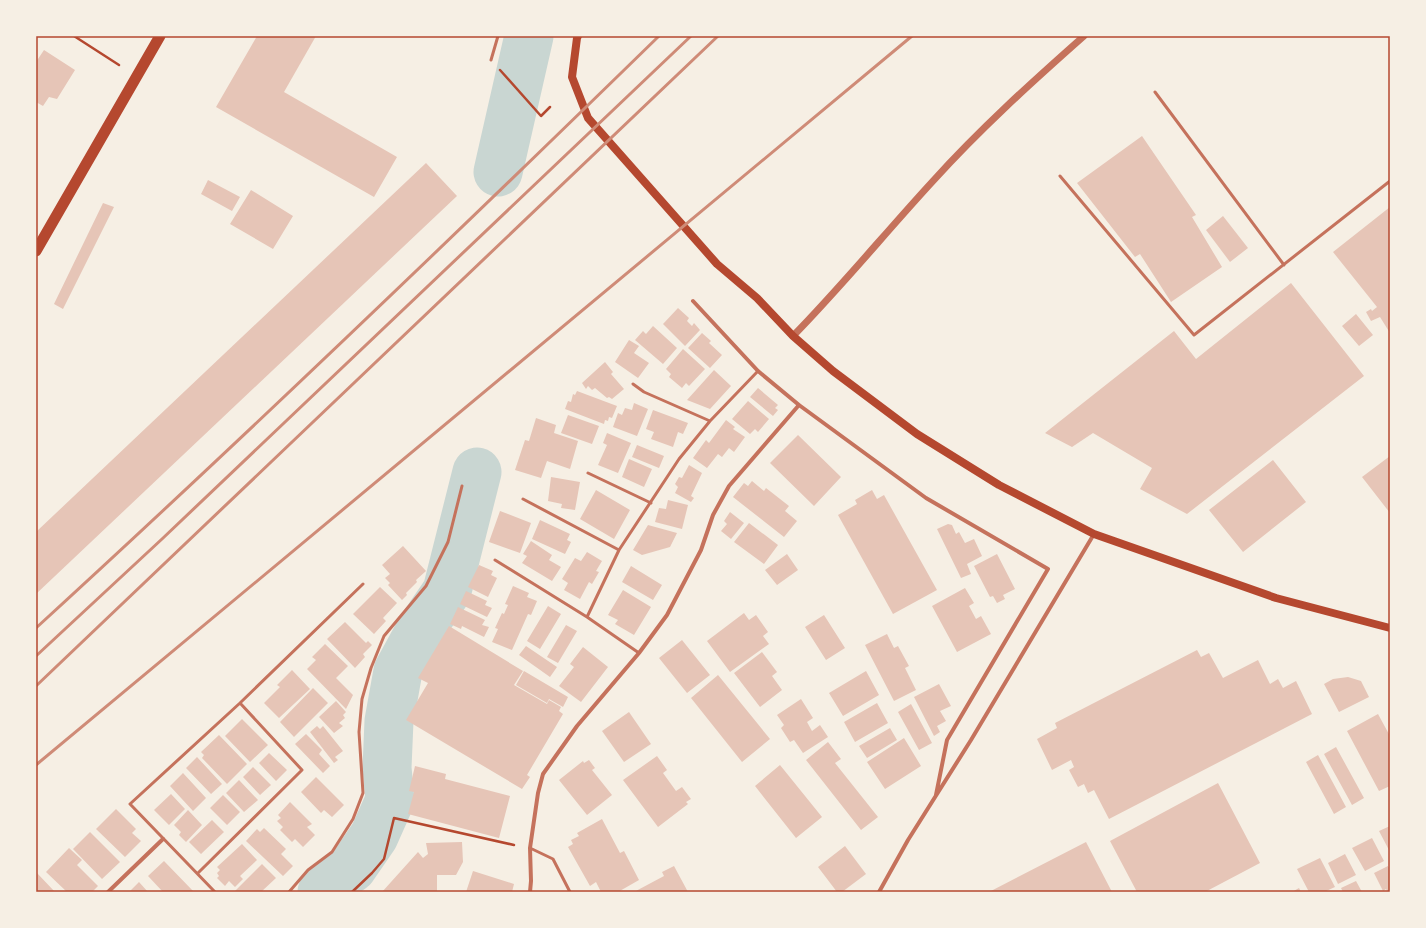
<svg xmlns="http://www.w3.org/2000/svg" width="1426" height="928" viewBox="0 0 1426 928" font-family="Spectral,serif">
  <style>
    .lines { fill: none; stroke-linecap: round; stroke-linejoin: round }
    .river { stroke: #c9d6d2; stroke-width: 49 }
    .building { fill: #e6c5b7 }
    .path { stroke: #b5482f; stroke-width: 2.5 }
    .service { stroke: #c5725c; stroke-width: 3 }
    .minor { stroke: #c5725c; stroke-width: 4 }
    .tertiary { stroke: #c5725c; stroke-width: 7 }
    .secondary { stroke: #b5482f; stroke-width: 8 }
    .trunk { stroke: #b5482f; stroke-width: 11 }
    .rail { stroke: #cf8b77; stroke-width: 3 }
    .neatline { fill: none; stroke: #b5482f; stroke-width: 1.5 }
  </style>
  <rect width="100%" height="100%" fill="#f6efe4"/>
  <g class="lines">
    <path class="river" d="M498 172 529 36
      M322 892 327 885 352 868 374 836 390 800 387 768 389 721 398 671 421 629 447 591 477 472"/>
  </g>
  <path class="building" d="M257 36H316L284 92 397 157 374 197 216 107Z
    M44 50 75 70 57 99 49 97 43 106 36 102 37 79 36 62Z
    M1142 136 1196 215 1192 217 1222 267 1171 302 1140 254 1135 257 1077 183Z
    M426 163 457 196 36 594V532Z
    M208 180 240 197 232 211 201 194Z
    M251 190 293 216 273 249 230 224Z
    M103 203 114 207 63 309 54 304Z
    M1390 207V333L1380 317 1371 321 1366 312 1371 309 1372 311 1377 307 1333 252Z
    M1223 216 1248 248 1230 262 1206 230Z
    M1291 283 1364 376 1187 514 1140 489 1152 468 1093 433 1072 447 1045 433 1174 331 1196 359Z
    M678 308 689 318 687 321 692 326 694 323 700 330 685 346 663 324Z
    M1356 314 1373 335 1359 346 1342 326Z
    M653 326 677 348 663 364 635 340 643 331 646 334Z
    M702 333 711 341 709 343 722 355 710 368 688 348Z
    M629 340 639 346 634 353 649 363 638 378 615 362Z
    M683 349 705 369 689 386 686 383 682 388 669 377 671 374 666 369Z
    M605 362 613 372 611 374 624 389 612 399 609 397 607 398 595 388 592 390 588 386 586 389 582 383Z
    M714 370 731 386 710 409 687 400Z
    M758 388 778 405 775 408 778 410 773 416 750 397Z
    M577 391 617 406 612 418 609 417 608 421 605 420 604 424 565 409 568 401 571 402 573 394 575 395Z
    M748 401 769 419 758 432 755 429 750 434 732 419Z
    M634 403 648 409 637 436 613 427 618 413 622 415 625 408 632 410Z
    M653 410 688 423 683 434 678 432 673 447 651 439 654 432 646 429Z
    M568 415 599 426 592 444 561 433Z
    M536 418 556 425 554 433 578 441 570 469 547 461 541 478 515 470 525 440 529 441Z
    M726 420 735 427 733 429 745 437 734 452 729 448 722 457 718 454 707 468 693 458 706 440 709 443Z
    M607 433 631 443 618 473 598 465 607 445 603 443Z
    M798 435 841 477 814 506 770 463Z
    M637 445 664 456 659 468 632 457Z
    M1390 456V513L1362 477Z
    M629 459 652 469 644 487 622 477Z
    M1273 460 1306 502 1243 552 1209 510Z
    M689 465 702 473 691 496 694 498 691 502 675 493 678 487 675 484 679 477 682 478Z
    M551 477 580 482 575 510 561 508 562 504 548 501Z
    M752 481 764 491 766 488 789 506 785 511 797 521 784 537 733 497 744 483 748 486Z
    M596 490 630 510 614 539 580 519Z
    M872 490 877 499 884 495 937 590 893 614 838 515 857 504 855 500Z
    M668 500 688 505 682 529 655 522 659 508 666 509Z
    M500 511 531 523 520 553 489 542Z
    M730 512 744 523 731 539 721 531 727 524 724 521Z
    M540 520 570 534 567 540 571 542 565 554 532 539Z
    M749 523 778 545 764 564 734 542Z
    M948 524 952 525 956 534 959 532 965 543 974 539 982 556 967 564 971 574 961 578 937 529Z
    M648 525 677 533 670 547 642 555 633 550Z
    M531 541 552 555 549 560 561 567 552 581 522 563 527 556 523 554Z
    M403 546 426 571 416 580 417 582 406 593 407 595 402 600 388 585 390 583 385 578 390 574 382 565Z
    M587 552 602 561 596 571 599 572 592 584 589 582 580 599 564 590 568 583 562 579 575 558 581 561Z
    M787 554 798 570 777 585 765 570Z
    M997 554 1015 589 1003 595 1005 599 997 603 993 596 990 597 974 566Z
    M479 565 493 571 491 575 497 578 488 597 468 587Z
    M631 566 662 585 653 600 622 582Z
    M513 586 529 593 527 597 537 601 531 615 528 614 512 650 492 642 498 629 495 628 502 613 504 614 508 605 505 604Z
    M380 587 397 603 383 618 386 621 374 634 353 614Z
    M965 588 974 603 969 606 976 619 981 616 991 634 957 652 932 606Z
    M623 590 651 607 634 635 615 624 618 620 608 615Z
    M466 591 487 601 485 605 492 608 487 617 460 604Z
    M548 606 561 614 540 649 527 641Z
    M458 607 485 620 482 625 489 627 484 637 462 626 461 629 450 624Z
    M744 613 749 620 756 615 768 632 763 636 769 644 730 672 707 641Z
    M824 615 845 648 826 660 805 627Z
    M345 622 366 643 368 641 372 645 363 654 365 657 355 668 327 639Z
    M566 625 577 631 558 663 547 657Z
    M449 626 523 671 514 685 547 704 549 700 561 707 559 711 563 714 527 775 530 777 522 789 406 720 428 683 418 678Z
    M887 634 894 648 898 646 909 666 905 668 916 690 894 701 865 645Z
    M682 640 710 675 687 693 659 658Z
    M325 644 348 666 336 678 353 695 346 709 307 669 316 660 312 657Z
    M526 646 557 667 550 677 519 655Z
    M583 647 608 667 581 702 559 686 574 667 570 664Z
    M1197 650 1201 657 1209 653 1223 678 1258 660 1270 684 1278 679 1283 688 1296 681 1312 714 1109 819 1094 790 1088 793 1084 784 1078 787 1069 770 1074 767 1071 760 1052 770 1037 739 1057 728 1055 723Z
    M762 652 777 672 772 676 782 690 760 707 734 673Z
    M292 670 310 689 279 718 264 703 280 687 277 685Z
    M524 671 568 697 563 707 549 699 547 703 516 685Z
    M866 671 879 695 843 716 829 693Z
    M718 675 770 739 742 762 691 698Z
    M1348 677 1361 681 1369 697 1339 712 1324 684 1333 679Z
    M939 684 951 706 940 711 946 721 937 726 940 732 934 736 914 697Z
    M313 688 328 703 294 737 280 722Z
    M801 699 813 718 807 722 812 731 820 725 828 737 803 753 794 740 790 742 781 728 784 725 777 715Z
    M336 701 346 712 343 715 345 718 339 723 343 726 334 733 319 717Z
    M877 703 888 723 855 742 844 722Z
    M911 704 932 743 919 750 898 712Z
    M629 712 651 744 624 762 602 731Z
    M1378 714 1390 736V786L1379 791 1347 731Z
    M242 719 268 745 250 762 225 736Z
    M317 726 320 729 323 726 343 751 335 757 338 760 334 763 310 732Z
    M890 728 897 740 867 758 859 746Z
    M306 734 322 750 319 754 330 766 323 773 295 744Z
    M219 735 247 764 227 784 202 758 204 755 201 752Z
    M904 738 921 766 885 789 867 762Z
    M828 742 841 759 835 763 878 817 861 830 806 760Z
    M1336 747 1364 798 1352 805 1324 754Z
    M269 753 287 770 276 781 259 763Z
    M1318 755 1346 807 1334 814 1306 762Z
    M657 756 667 770 663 773 676 791 682 787 691 799 686 802 688 804 658 827 623 780Z
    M197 757 222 784 211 794 186 768Z
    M589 760 595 768 592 770 612 795 587 815 559 780 583 761 584 763Z
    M780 765 822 817 796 838 755 786Z
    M415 766 446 774 445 779 510 796 499 838 408 814 414 792 409 791Z
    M253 767 271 785 260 795 243 777Z
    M183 773 206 798 193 811 170 786Z
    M316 777 344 805 332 817 324 810 321 813 301 792Z
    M239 780 258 800 244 812 226 793Z
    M1218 783 1260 863 1205 892H1137L1110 841Z
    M171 794 185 809 169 825 154 810Z
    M223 795 240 812 227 825 210 808Z
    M290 802 312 824 307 827 315 835 303 847 295 839 292 842 280 830 283 827 277 821 281 818 278 815Z
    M116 809 136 829 132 833 141 841 125 857 96 829Z
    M188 810 202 825 186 842 179 835 181 832 174 825Z
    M602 819 620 853 624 851 639 880 618 892H601L596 882 590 886 568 847 573 844 571 840 579 836 577 833Z
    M212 820 224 832 201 854 189 842Z
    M1390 826V852L1379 831Z
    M264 828 286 849 281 854 293 866 283 876 246 841 257 829 260 832Z
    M90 832 120 862 102 879 73 849Z
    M1372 838 1384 861 1365 871 1352 848Z
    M462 842 463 862 456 875H437V892H382L418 852 423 858 428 854 426 843Z
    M1086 842 1112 892H989Z
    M242 844 257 860 240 876 243 879 235 887 229 881 225 886 217 878 219 876 217 873 220 870 217 867Z
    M845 846 866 874 842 892H837L818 867Z
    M69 848 82 860 77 865 98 886 92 892H67L46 872Z
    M1345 854 1356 875 1338 884 1328 863Z
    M1320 858 1335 887 1324 892H1309L1297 869Z
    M164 861 194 892H163L148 876Z
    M262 864 276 878 261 892H237L235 891Z
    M674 866 688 892H634L664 876 662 872Z
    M1388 866 1390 869V892H1388L1386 889 1383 891 1374 873Z
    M473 871 514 884 512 892H466Z
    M37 873 55 892H36V874Z
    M1356 881 1362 892H1343L1341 888Z
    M139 882 148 892H129Z
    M1299 888 1301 892H1292Z"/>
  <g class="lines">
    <path class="path" d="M74 36 119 65
      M500 70 541 116 550 107
      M352 892 372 873 384 859 394 818 514 845"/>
    <path class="service" d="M491 60 498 36
      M1155 92 1284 265
      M1060 176 1194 335 1390 181
      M633 384 644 392 710 421
      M588 473 651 503
      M523 499 619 550
      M495 560 587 617
      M639 653 587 617 619 550 679 459 710 421 758 371
      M530 848 553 859 570 892
      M198 873 302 770 240 703
      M215 892 130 804 240 703 363 584
      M289 892 308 870 332 852 353 819 363 793 359 732 362 699 371 668 384 636 426 586 448 542 462 486"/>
    <path class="minor" d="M693 301 758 371 799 405 926 498 1048 569 947 740 936 795
      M108 892 163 839
      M530 892 531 881 530 848 538 793 543 774 577 726 639 653 667 615 701 550 713 515 729 486 799 405
      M879 892 908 840 971 740 1094 534"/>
    <path class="tertiary" d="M793 336C842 286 886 232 933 181 980 129 1032 82 1084 36"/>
    <path class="secondary" d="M578 36 577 38 572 77 588 118 717 264 757 298 793 336 833 371 917 434 999 485 1094 534 1276 598 1390 628"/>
    <path class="trunk" d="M36 251 160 36"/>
    <path class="rail" d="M36 628C247 435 454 236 659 36
      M36 656 162 539 691 36
      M36 686 718 36
      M36 765 912 36"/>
  </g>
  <rect width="1426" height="928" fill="none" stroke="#f6efe4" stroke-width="74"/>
  <rect x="37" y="37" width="1352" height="854" class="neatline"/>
</svg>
